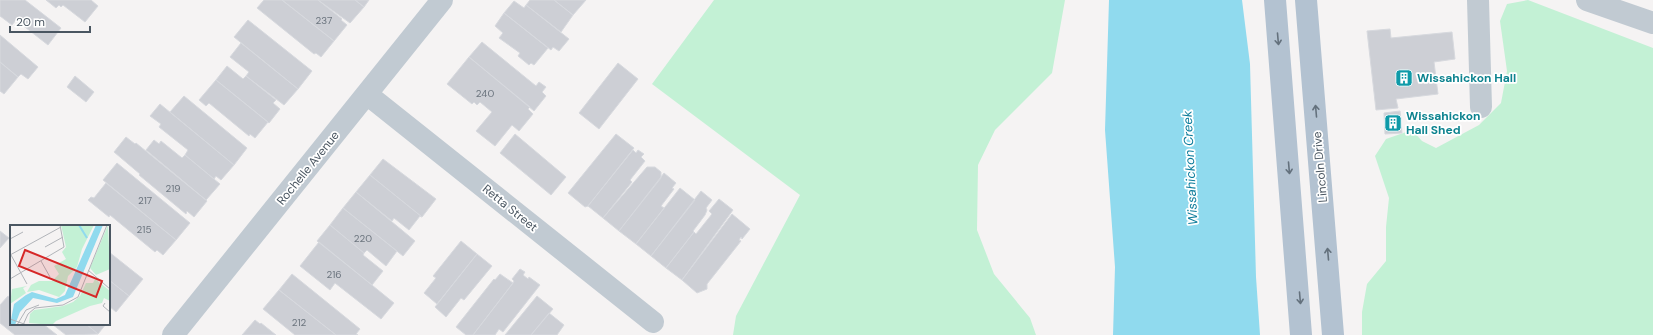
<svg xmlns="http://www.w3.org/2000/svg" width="1653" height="335" viewBox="0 0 1653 335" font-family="'DM Sans',sans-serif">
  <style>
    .green { fill: #c3f1d5 }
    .water { fill: #90daee }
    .building { fill: #cdcfd5; stroke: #d7d9de }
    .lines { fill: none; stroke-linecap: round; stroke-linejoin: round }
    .minor { stroke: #c1cad2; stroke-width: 22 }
    .major { stroke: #b3c2d1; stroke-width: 22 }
    .oneway { stroke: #64717d }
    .labels { text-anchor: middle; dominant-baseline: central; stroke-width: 3.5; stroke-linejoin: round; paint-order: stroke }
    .number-label { font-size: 10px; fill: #6b747e }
    .culture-label { font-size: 12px; font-weight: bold; fill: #0d838f; stroke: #fff; text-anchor: start }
    .street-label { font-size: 12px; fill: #4a5661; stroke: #fff }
    .water-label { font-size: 13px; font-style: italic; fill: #0c7c9b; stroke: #fff }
    .inset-river { fill: none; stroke: #90daee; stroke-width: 2 }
    .inset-road { fill: none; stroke: #b1b4b9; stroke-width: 1 }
    .view { fill: #d62828; fill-opacity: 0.15; stroke: #d62828; stroke-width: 2 }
    .inset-edge { fill: none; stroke: #4a5661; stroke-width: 2 }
  </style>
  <rect width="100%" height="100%" fill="#f5f3f3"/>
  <path class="green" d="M714 0H1065L1052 73 995 130 978 165 977 230 994 274 1030 318 1036 335H733L736 316 800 195 652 84Z
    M1528 0 1653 48V335H1362V312L1367 284 1386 261V227L1389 198 1375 156 1386 139 1412 130 1422 141 1436 148 1479 125 1501 103 1507 71 1500 21 1507 4Z"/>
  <path class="water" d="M1109 0H1242L1250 64 1256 277 1260 335H1113L1115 267 1105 130Z"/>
  <path class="building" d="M0 0H25L61 28 48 45 16 20 12 25 0 16Z
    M46 0H91L98 6 85 22 63 5 61 7 59 5 56 8Z
    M264 0H282L334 41 321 57 316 53 314 54 257 8Z
    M282 0H318L342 19 341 20 347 25 334 41Z
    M318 0H355L364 7 350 23Z
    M355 0H369L364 7Z
    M530 0H554L573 15 561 32 526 5Z
    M554 0H586L573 15Z
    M514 1 524 8 526 5 569 39 559 51 553 47 551 50 504 13Z
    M504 13 548 48 534 65 531 63 529 65 518 56 520 53 499 38 503 33 495 26Z
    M248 20 312 71 298 89 234 37Z
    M1390 29 1391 38 1452 32 1455 59 1434 62 1438 94 1396 99 1398 108 1376 110 1367 31Z
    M0 35 38 67 28 79 21 74 18 77 0 62Z
    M482 42 536 86 539 82 546 87 542 92 546 96 534 111 469 57Z
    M241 43 298 89 284 105 246 76 249 72 230 57Z
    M469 57 530 107 528 109 533 114 519 131 512 125 495 146 476 131 492 112 480 102 477 105 474 102 472 104 447 84Z
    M0 62 18 77 4 94 0 91Z
    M618 63 638 79 599 129 579 113Z
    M227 66 243 79 246 76 276 100 273 103 280 109 269 123 216 80Z
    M75 76 94 92 86 102 67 87Z
    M216 80 268 122 255 138 250 134 249 136 209 103 206 106 199 100Z
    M184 96 247 148 234 165 170 112Z
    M160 104 234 165 221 180 216 176 214 179 185 155 188 150 159 127 161 124 150 116Z
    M1400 111 1402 133 1385 134 1384 113Z
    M515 134 566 177 551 195 500 153Z
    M616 134 634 148 588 206 585 207 568 193Z
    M126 137 135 144 136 143 207 201 194 217 187 211 186 214 139 175 140 174 114 152Z
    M154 140 159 144 161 141 182 158 185 155 220 184 206 200 146 150Z
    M633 150 636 153 638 150 644 154 641 157 645 161 630 180 632 182 603 218 588 206Z
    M383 159 436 199 422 217 370 175Z
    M117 163 190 223 176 240 103 180Z
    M647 167H655L661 172V178L619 231 603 218Z
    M664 173 676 183 672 188 674 189 661 206 664 208 636 244 619 231Z
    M370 175 422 217 420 216 409 230 394 218 392 221 356 192Z
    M106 183 176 240 163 255 157 250 155 252 110 215 109 217 88 200 91 197 94 198Z
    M680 188 695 200 651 256 636 244Z
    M701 191 712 200 706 208 707 210 705 215 693 231 694 232 666 268 651 256Z
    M356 192 415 241 403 256 343 208Z
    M719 199 733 210 682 280 666 268 694 232 696 234 712 214 709 211Z
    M343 208 397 251 386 266 367 250 364 253 330 225Z
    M732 214 750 229 742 239 741 237 739 240 741 241 707 284V289L697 293 682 280Z
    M330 225 364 253 363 255 383 271 372 285 317 241Z
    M0 231 9 238 0 248Z
    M461 241 477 254 437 304 424 293 436 278 433 276Z
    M319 242 394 303 381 319 335 283 330 290 300 266Z
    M109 252 143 279 129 296 109 280Z
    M477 254 492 266 464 300 461 298 446 317 435 307Z
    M520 269 525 272 523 275 528 279 529 277 540 285 503 332 499 329 495 335H473L513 283 514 281 512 279Z
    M292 274 360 329 356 334 358 335H336L279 290Z
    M500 274 513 283 473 335H466L456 327 494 279 495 280Z
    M109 280 129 296 116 312 109 306Z
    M279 290 336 335H295L263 309Z
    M8 296 11 298V324H43L57 335H15L0 323V305Z
    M537 296 553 309 531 335H505Z
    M549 313 564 325 557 335H531Z
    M255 320 260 324 261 323 276 335H242Z
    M52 324H86L98 334 66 335Z
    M86 324H106L98 334Z"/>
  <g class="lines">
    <path class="minor" d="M1478 0 1481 107
      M1587 0 1653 23
      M368 95 653 322
      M173 335 442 0"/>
    <path class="major" d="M1275 0 1301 335
      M1306 0 1333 335"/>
  </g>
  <defs><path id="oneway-shaft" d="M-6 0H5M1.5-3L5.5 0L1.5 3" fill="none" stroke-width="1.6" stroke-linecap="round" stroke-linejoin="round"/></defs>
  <g class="oneway">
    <use href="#oneway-shaft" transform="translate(1278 39) rotate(85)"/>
    <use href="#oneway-shaft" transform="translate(1316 111) rotate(-95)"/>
    <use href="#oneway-shaft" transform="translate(1289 168) rotate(85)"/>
    <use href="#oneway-shaft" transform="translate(1328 254) rotate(-95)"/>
    <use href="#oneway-shaft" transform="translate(1300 298) rotate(85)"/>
  </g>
  <defs>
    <symbol id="building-square" viewBox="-11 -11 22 22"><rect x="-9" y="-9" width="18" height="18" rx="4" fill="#0f9aa8" stroke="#fff"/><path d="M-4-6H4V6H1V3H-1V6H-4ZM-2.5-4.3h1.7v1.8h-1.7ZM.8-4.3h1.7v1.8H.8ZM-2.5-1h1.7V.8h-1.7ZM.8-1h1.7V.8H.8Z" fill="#fff"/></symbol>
  </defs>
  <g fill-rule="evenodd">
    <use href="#building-square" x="1394" y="68" width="20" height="20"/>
    <use href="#building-square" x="1383" y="113" width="20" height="20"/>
  </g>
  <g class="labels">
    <g class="number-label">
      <text x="324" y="20">237</text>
      <text x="485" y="93">240</text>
      <text x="173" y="188">219</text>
      <text x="145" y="200">217</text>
      <text x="144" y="229">215</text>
      <text x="363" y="238">220</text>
      <text x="334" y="274">216</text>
      <text x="299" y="322">212</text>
    </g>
    <g class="culture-label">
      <text x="1417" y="78">Wissahickon Hall</text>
      <text x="1406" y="116">Wissahickon<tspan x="1406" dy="14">Hall Shed</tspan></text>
    </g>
    <g class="street-label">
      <text transform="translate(1320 167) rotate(-95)">Lincoln Drive</text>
      <text transform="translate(308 168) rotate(-51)">Rochelle Avenue</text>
      <text transform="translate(510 208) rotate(39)">Retta Street</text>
    </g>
    <g class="water-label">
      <text transform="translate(1190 168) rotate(-93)">Wissahickon Creek</text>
    </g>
  </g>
  <g transform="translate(10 225)">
    <rect width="100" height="100" fill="#f5f3f3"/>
    <path d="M51 0H84L72 24 67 42 58 51 55 66 49 72 29 65 17 67 21 60 29 56H42L49 49 44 41 56 34 52 27 56 22ZM98 0 100 44 86 50 80 43ZM85 54 100 66V76L94 73 92 78 80 81 46 96 42 100 19 98 20 89 24 85 53 81 63 77 70 71 76 58H83ZM17 61 13 63 16 68 0 79 2 64Z" fill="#c3f1d5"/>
    <path d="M86 0H93L63 72 47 78 23 73 10 87 5 100H0L4 79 16 70 22 67 46 74 55 70Z" fill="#90daee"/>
    <path class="inset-river" d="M69 0 77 13"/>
    <path class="inset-road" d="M0 14 13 7M35 22 53 12M0 30 51 2M1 30 17 59M31 36 40 52M78 45 100 64M0 54 54 22 50 0M95 78 93 81 100 87M0 94 17 100M7 100 16 85 29 80M13 100 18 89 25 83 53 80 68 72 97 0"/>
    <path class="view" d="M15 25 92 56 86 72 9 41Z"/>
    <rect width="100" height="100" class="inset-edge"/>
  </g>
  <path d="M10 26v6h80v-6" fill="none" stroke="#4a5661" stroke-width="2"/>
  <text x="16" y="26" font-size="12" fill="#4a5661" stroke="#ffffff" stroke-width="3" paint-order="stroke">20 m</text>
</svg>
